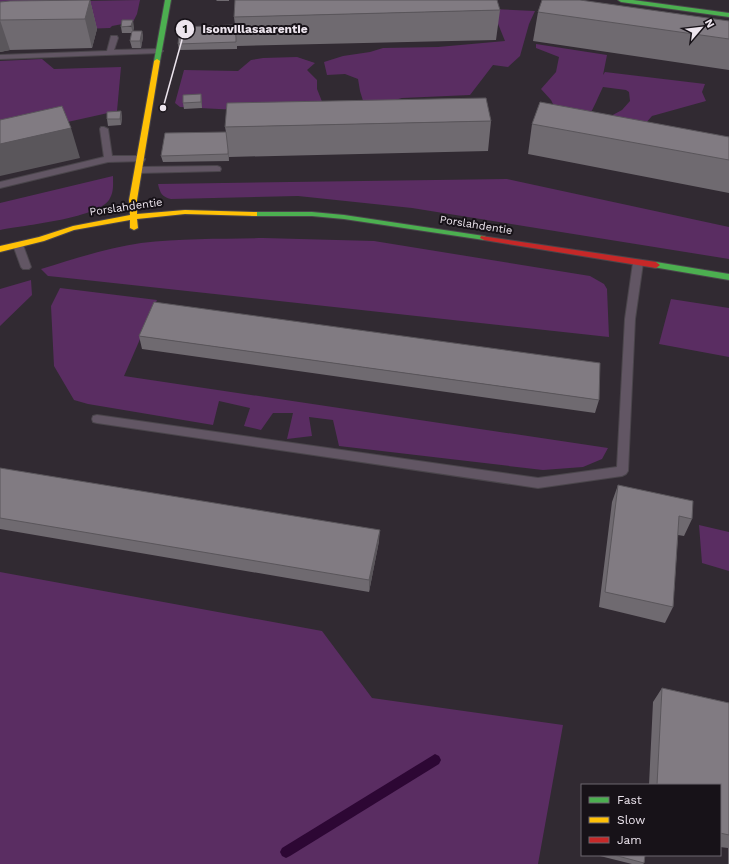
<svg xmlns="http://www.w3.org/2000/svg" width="729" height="864" viewBox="0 0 729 864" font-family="'Work Sans',sans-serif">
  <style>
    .green { fill: #5a2d62 }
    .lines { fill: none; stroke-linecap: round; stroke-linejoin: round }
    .stream { fill: #2d0734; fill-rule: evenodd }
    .lane-casing { stroke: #4a454b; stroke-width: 2 }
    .fast-casing { stroke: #4a454b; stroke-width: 2 }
    .slow-casing { stroke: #4a454b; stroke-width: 2 }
    .jam-casing { stroke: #4a454b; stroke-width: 2 }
    .lane { fill: #625664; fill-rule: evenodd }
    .fast { fill: #4caf50; fill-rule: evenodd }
    .slow { fill: #ffc107; fill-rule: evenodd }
    .jam { fill: #c62828; fill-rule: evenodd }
    .wall { fill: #6f6a70 }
    .shaded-wall { fill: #5a565b }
    .building { fill: #817b82; stroke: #5a565b }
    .labels { text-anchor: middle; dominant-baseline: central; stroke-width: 4; stroke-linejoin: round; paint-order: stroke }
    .street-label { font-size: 11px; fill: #ede5ee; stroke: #171218 }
    .leader { fill: none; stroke: #ede5ee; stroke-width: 1.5 }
    .callout-dot { fill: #ede5ee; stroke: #171218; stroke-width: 1.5 }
    .mark-label { font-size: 12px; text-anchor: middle; font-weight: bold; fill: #111 }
    .callout-label { font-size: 12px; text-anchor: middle; font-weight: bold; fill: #ede5ee; stroke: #171218; stroke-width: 4; stroke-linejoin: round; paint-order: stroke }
  </style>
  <rect width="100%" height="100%" fill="#312a32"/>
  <path class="green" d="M0 0H84L85 1 140 0 137 14 133 22 112 26 110 28 0 32Z
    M492 9 535 11 529 24 520 56 508 67 493 65 470 95 402 98 377 105 364 104 360 91 358 79 345 74 327 75 324 62 343 56 370 52 383 48 438 47 505 41Z
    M536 44 607 55 603 75 605 72 705 84 702 92 706 101 652 116 645 124 609 117 622 110 630 101 629 92 626 90 603 87C599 95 593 110 589 115L556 110 551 100 541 89 556 72 559 57 536 48Z
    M297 57 315 63 307 70 317 80V89L323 104 238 110 180 107 175 103 184 70 238 71 251 60 263 58Z
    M42 59 54 69 121 67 117 111 0 137V61Z
    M113 176C113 185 114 192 109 200 95 219 24 225 0 230V203Z
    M507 179 729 227V259L412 208 298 196 171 199C162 197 160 193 158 184Z
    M263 238 374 241 590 276 604 284 607 289 609 337 58 277 48 276 41 269C74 259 107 248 141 243 181 238 222 239 263 238Z
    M31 280 32 295 0 326V289Z
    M60 288 157 300 124 376 608 448 602 459 583 467 543 470 339 446 333 420 309 417 312 436 287 439 293 413H273L261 430 244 426 250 408 219 401 213 425 88 404 74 400 54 366 51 306Z
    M671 299 729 308V357L659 344Z
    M699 525 729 532V571L702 563Z
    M0 572 322 631 372 698 563 725 538 864H0Z"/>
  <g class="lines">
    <path class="stream" d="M435 754 439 756 441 760 439 764 290 856 286 858 282 856 280 852 282 848Z"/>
    <defs>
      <path id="lane" d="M111 36H117L118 38 114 50 159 49 163 51 159 53 0 59V55L107 51Z
        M101 127H104L108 129 112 156H141L145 159 144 161 108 162 0 188V182L104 157 100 129Z
        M217 166 220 167 221 169 220 171 139 173 135 170 139 167Z
        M18 242 23 245 31 267 29 269H23L21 267 13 245Z
        M638 260 643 263 635 319 628 471 626 474 622 476 538 488 97 423 93 422 92 419 93 416 97 415 538 478 617 467 625 319 633 263Z"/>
      <path id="fast" d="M165 0H171L160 61 157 63 154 61Z
        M618 0H633L729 13V17L621 2Z
        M251 212H312L344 215 484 236 488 238 484 240 344 219 312 216H251Z
        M656 262 729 274V280L653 267 652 265 653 263Z"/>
      <path id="slow" d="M157 59 160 61 137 200V214L185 210 254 212H257V216L185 214 137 219 138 228 134 230 130 228V220L74 230 44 241 0 252V246L39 237 73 226 130 215 129 200 154 61Z"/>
      <path id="jam" d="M481 236 656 262 660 265 656 268 484 240 480 238Z"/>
    </defs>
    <use href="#lane" class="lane-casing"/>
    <use href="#fast" class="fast-casing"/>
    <use href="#slow" class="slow-casing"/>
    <use href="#jam" class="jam-casing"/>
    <use href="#lane" class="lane"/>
    <use href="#fast" class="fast"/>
    <use href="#slow" class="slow"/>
    <use href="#jam" class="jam"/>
  </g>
  <path class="wall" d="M90 0 97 29 92 48 10 50 0 52V2Z
    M216 0H229V1H217Z
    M500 10 496 40 237 46V45V49L179 50 178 44 235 25 234 17Z
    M538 12 729 21V70L533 41Z
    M121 27H134L133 31H142L143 37 141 48H132L130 41 132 33H122Z
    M202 100V108L184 109 183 103Z
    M121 111 122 118 121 125 108 126 107 119Z
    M491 121 488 151 229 157V161L163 162 161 156 226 132 225 127Z
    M532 124 729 137V193L528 154Z
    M139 336 599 400 595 413 142 349Z
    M0 468 379 541 369 592 0 529Z
    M618 485 692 519 684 536 678 535 673 607 665 623 599 607 612 502Z
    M662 688 729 703V864H728V848L720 847V785H649L653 702Z
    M600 855H645L644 863 643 864H632L600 856Z"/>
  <path class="shaded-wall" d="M90 0 97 29 92 48 85 19Z
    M0 20 10 50 0 52Z
    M133 20 134 27 133 33 131 26Z
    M142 31 143 37 141 48 140 41Z
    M201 94 202 100V108L201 102Z
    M121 111 122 118 121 125 120 119Z
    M71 128 80 158 0 176V144Z
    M228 150 229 157V161L228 154Z
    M380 530 379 541 369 592V580Z"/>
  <path class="building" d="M90 0 85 19 0 20V2L10 1Z
    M235 0H497L500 10 234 17Z
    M542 0H580L729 21V39L538 12Z
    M122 20H133L131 26 121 27Z
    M235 25 236 38V42L178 44 180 27Z
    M132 31H142L140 41H130Z
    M201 94V102L183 103V95Z
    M486 98 491 121 225 127 227 103Z
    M540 102 729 137V160L532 124Z
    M62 106 71 128 0 144V120Z
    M121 111 120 119H107V112Z
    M226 132 228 150V154L161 156 165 133Z
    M154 302 600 363 599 400 139 336Z
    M0 468 380 530 369 580 0 518Z
    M618 485 693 501 692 519 679 516 673 607 605 592Z
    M662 688 729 703V835L720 833V785H657Z
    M614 855H645L644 863Z"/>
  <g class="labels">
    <g class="street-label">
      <text transform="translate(126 207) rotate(-8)">Porslahdentie</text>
      <text transform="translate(476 225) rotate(9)">Porslahdentie</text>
    </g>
  </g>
  <path class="leader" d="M163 108L185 29"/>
  <g class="callout-dot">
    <circle cx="163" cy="108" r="4"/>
    <circle cx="185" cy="29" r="10"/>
  </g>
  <g class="mark-label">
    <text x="185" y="33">1</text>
  </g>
  <g class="callout-label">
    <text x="255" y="33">Isonvillasaarentie</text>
  </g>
  <rect x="581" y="784" width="140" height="72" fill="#171218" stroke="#6d666e"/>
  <rect x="589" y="797" width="20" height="6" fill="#4caf50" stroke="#6d666e"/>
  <text x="617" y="804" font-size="12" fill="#ede5ee">Fast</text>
  <rect x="589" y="817" width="20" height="6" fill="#ffc107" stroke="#6d666e"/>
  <text x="617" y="824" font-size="12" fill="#ede5ee">Slow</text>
  <rect x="589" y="837" width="20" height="6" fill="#c62828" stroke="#6d666e"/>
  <text x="617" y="844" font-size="12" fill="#ede5ee">Jam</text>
  <g transform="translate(701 28) rotate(62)" stroke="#171218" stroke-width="3" paint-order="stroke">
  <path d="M0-3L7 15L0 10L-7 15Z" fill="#ede5ee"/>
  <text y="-6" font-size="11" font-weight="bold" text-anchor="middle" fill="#ede5ee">N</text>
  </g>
</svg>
